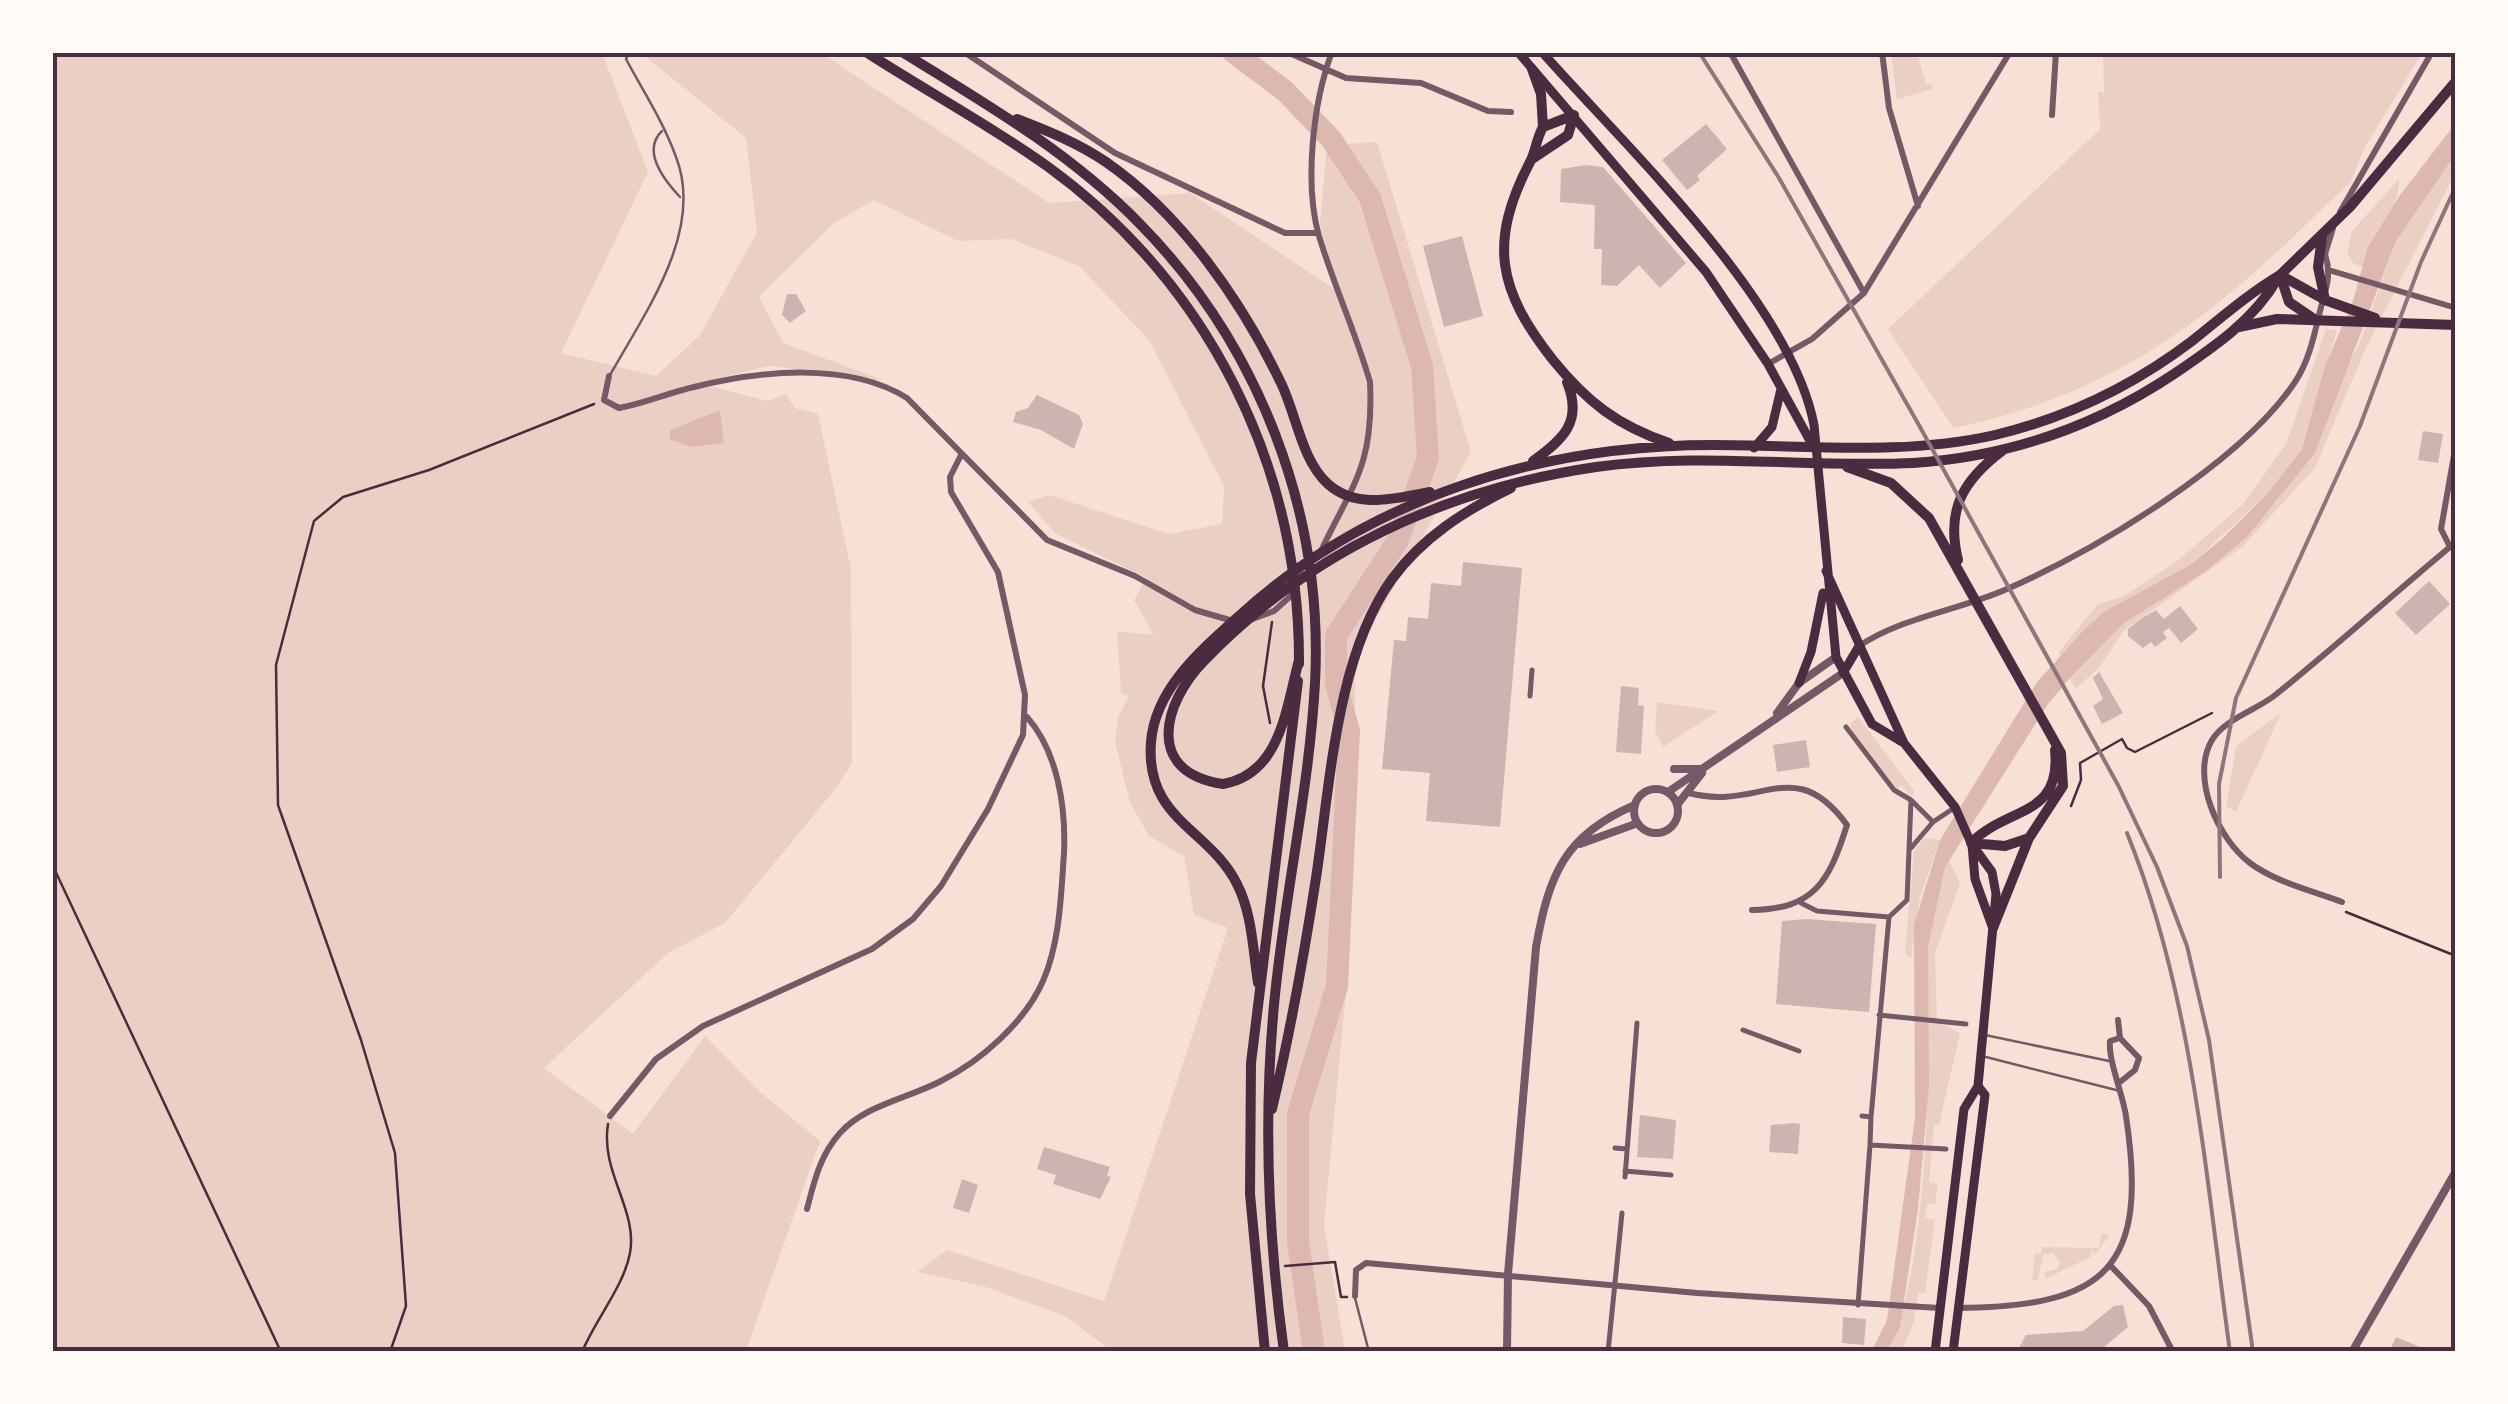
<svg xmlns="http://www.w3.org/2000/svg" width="2508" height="1404" viewBox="0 0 2508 1404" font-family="'Golos Text',sans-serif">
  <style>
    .green { fill: #ebcfc5 }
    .water { fill: #dcb8b0 }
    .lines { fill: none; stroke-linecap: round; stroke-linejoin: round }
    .river { stroke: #dcb8b0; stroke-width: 22 }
    .building { fill: #ccb4b1 }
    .path { stroke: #4a2c40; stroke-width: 2.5 }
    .service { stroke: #755966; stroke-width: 2.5 }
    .pedestrian { stroke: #755966; stroke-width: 5 }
    .minor { stroke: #755966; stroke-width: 6 }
    .tertiary { stroke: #755966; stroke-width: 8 }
    .secondary { stroke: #4a2c40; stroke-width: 9 }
    .primary { stroke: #4a2c40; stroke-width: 10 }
    .trunk { stroke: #4a2c40; stroke-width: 10 }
    .rail { stroke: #8f747c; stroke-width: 4 }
    .neatline { fill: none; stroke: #4a2c40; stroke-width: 4 }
  </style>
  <rect width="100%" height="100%" fill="#f7e1d7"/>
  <path class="green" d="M52 53H602L648 172 561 353 656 376 700 335 757 232 746 138 641 53H821L1049 203 1190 193 1334 289 1320 223 1327 145 1377 142 1471 452 1356 654 1348 971 1324 1225 1345 1351H1112L1065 1316 983 1286 917 1272 947 1250 1104 1301 1228 928 1194 915 1184 856 1149 836 1130 803 1115 742 1118 717 1129 696 1121 693 1117 631 1154 635 1134 600 1147 578 1056 534 1028 502 1049 495 1169 534 1222 524 1224 486 1149 340 1079 266 1011 239 958 241 874 200 834 223 759 297 783 343 883 380 769 366 699 383 768 401 786 394 795 408 818 414 851 569 852 763 837 787 725 923 668 953 544 1068 633 1134 705 1036 760 1092 820 1141 746 1351H53Z
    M1891 53H1917L1926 84 1931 83 1932 89 1897 99Z
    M2103 53H2422L2364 149 2352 180C2225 305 2133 390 1953 428L1888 329 2100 129 2098 91 2104 93Z
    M2455 155V173L2365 350 2315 468 2242 547 2124 630 2099 668 2075 689 2070 678 2123 624 2206 571 2278 500 2360 342 2396 241Z
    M2399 179C2401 206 2372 238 2364 267L2354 264 2347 253 2352 231Z
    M2326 329 2337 330 2302 449 2267 494 2190 565 2105 611 2062 659 2059 652 2098 604 2124 596 2176 562 2243 504 2286 444Z
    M1657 702 1718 711 1663 747 1655 731Z
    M2281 713 2236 812 2226 806 2236 746Z
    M1858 717 1915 792 1910 796 1901 785 1897 789 1853 734 1850 724Z
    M1925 838 1940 840 1920 897 1911 958 1905 953 1914 851Z
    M1949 860 1960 883 1935 953 1937 1021 1960 1033 1939 1125H1934L1929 1182 1938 1185 1935 1204H1927L1925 1218 1935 1220 1925 1293H1918L1914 1322 1901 1351 1887 1352C1922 1285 1929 1119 1928 1041 1928 984 1919 911 1949 860Z
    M2101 1234 2110 1235 2094 1256 2092 1249 2091 1257 2045 1279V1272L2057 1269 2060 1262 2053 1253 2043 1255 2038 1280 2032 1281 2035 1253 2041 1254 2042 1247 2099 1248Z"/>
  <path class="water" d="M2455 124V155L2396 241 2315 453 2247 537 2206 571 2123 624 2070 678 2048 704 1945 867 1928 947 1929 1085 1918 1209 1900 1327 1887 1351 1871 1352 1887 1320 1915 1118 1914 925 1940 840 2037 682 2084 630 2105 611 2190 565 2222 539 2267 494 2302 449 2325 366 2353 301 2368 247 2400 195Z
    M720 410 724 443 690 447 670 439V430Z
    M1310 1272 1320 1351H1304L1298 1314 1300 1277Z"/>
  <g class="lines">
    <path class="river" d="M1233 52 1285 91 1331 139 1370 198 1422 366 1428 458 1398 540 1336 636V684L1349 731 1337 986 1298 1114V1241L1314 1352"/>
  </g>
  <path class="building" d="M1706 124 1727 149 1697 176 1700 180 1687 190 1662 160Z
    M1586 165 1603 167 1686 263 1660 288 1639 265 1617 286 1601 285 1602 249H1594L1595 205 1560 202 1561 169Z
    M1462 236 1483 316 1444 327 1423 246Z
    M787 294H796L806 311 790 323 782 315Z
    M1037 395 1079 415 1083 424 1074 449 1041 430 1013 422 1016 412 1028 408Z
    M2423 431 2443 434 2438 463 2418 460Z
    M1463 562 1522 568 1500 827 1426 821 1430 773 1382 769 1394 640 1406 641 1408 617 1428 619 1431 583 1461 586Z
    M2429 581 2450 604 2416 635 2395 613Z
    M2180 606 2198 629 2181 643 2169 628 2163 632 2167 638 2155 647 2151 642 2143 648 2128 636V629L2142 618 2156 610 2164 619Z
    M2099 672 2123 713 2102 724 2093 706 2103 699 2093 678Z
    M1621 686 1639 688 1638 705 1644 706 1641 754 1616 752Z
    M1806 740 1810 767 1777 772 1773 745Z
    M1806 919 1876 924 1869 1012 1776 1004 1782 921Z
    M1640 1115 1676 1120 1673 1159 1637 1157Z
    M1794 1123 1800 1124 1798 1154 1769 1152 1771 1125Z
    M1044 1147 1110 1167 1107 1176 1111 1177 1100 1199 1053 1184 1056 1175 1037 1169Z
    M962 1179 978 1185 969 1213 953 1208Z
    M2123 1305 2128 1327 2098 1352H2022L2019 1348 2026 1335 2083 1331 2114 1306Z
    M1843 1317 1866 1319 1864 1345 1842 1343Z
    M2396 1337 2420 1347 2418 1352H2389Z"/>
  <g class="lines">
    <path class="path" d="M1270 723 1263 686 1272 622
      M2071 806 2081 780 2080 763 2122 739 2127 748 2135 752 2212 713
      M52 864 281 1352
      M2346 912 2456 956
      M1285 1266 1335 1262 1341 1297H1347
      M390 1352 406 1306 395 1153 361 1040 278 805 276 665 314 521 343 497 429 470 594 404
      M582 1352C595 1320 624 1286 630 1253 638 1210 600 1172 608 1124"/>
    <path class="service" d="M662 131C641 151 665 181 680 197
      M610 375C644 314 705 231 676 157 664 123 643 91 626 59L629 52
      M1985 1035 2109 1061
      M1982 1056 2120 1091
      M1355 1298 1369 1352"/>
    <path class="pedestrian" d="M1530 696 1532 670
      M1846 727 1894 790 1911 800 1907 900 1889 917
      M1911 800 1933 822
      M1911 848 1933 822 1954 808
      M1801 903 1817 911 1889 917
      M1879 1015 1966 1024
      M1743 1030 1799 1051
      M1862 1116 1871 1117 1870 1145 1946 1149
      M1871 1117 1889 917
      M1615 1148 1627 1149
      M1625 1171 1671 1175
      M1625 1177 1637 1023
      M1858 1305 1870 1145
      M1608 1352 1622 1213"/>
    <path class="minor" d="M964 52 1115 153 1285 233H1318
      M1287 52 1346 78 1421 83 1488 111 1511 112
      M1730 52 1864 293
      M1882 52 1889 108 1918 206
      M2052 115 2056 52
      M2340 212 2432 52
      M2332 271 2456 308
      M1768 364 1812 339 1864 293 2010 52
      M609 376 604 400 619 408C645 403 668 393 694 387 758 371 848 361 907 398L1047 540 1135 576 1195 610 1233 621
      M2450 547 2441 529 2456 444
      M1320 553C1353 483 1374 466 1370 382 1356 333 1334 286 1319 236 1304 184 1313 102 1332 52
      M1250 620 1274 611 1294 593
      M1859 646C1902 617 1960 610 2007 589 2096 550 2241 463 2295 382 2309 361 2314 336 2320 311 2326 288 2332 276 2325 254L2333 228
      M1689 793C1760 812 1794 752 1847 825 1829 882 1814 909 1752 910
      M2342 902C2313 891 2275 882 2250 863 2218 839 2190 777 2212 740 2225 719 2256 710 2274 696 2334 648 2391 596 2450 547L2456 548
      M2118 1020 2120 1038 2139 1058 2135 1070 2120 1082
      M610 1116 656 1059 703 1026 872 949 913 919 941 886 988 809 1023 735 1025 695 998 572 951 492 950 477 961 455
      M807 1209C814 1182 820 1155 840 1133 865 1105 909 1098 941 1081 981 1061 1025 1022 1043 981 1060 942 1061 895 1064 853 1066 808 1058 752 1027 717
      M2110 1265 2149 1306 2173 1352
      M1355 1296 1356 1270 1366 1263 1697 1293 1939 1308
      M1957 1308C2107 1307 2149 1268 2126 1116 2123 1095 2108 1060 2110 1041L2120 1038"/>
    <path class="tertiary" d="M1777 713 1799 683 1836 657
      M1674 769H1700
      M1634 811a22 22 0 1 1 44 0a22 22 0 1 1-44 0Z
      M1668 792 1843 673
      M1677 805 1702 773
      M1580 844 1638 823
      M1507 1352 1508 1274 1536 947C1549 875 1564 835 1635 805
      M2352 1352 2456 1171"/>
    <path class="secondary" d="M1518 52 1706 272 1768 364 1814 448
      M1542 52C1626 147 1791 302 1814 425L1836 657 1872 724 1902 742
      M1754 448 1772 427 1781 389
      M1826 571 1904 743 1955 807 1971 843 1992 872 1996 894 1978 1086 1985 1095 1953 1352
      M1843 673 1859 646
      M1799 683 1811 652 1823 593
      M1972 845 1975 879 1992 926
      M1935 1352 1964 1109 1978 1086"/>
    <path class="primary" d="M2322 237 2318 267 2325 300 2375 318
      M2314 319 2289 302 2280 275 2350 207 2456 81
      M2239 327 2277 319 2456 325"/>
    <path class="trunk" d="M866 52C926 91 990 125 1047 166 1208 283 1300 465 1299 664
      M902 52C985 103 1071 153 1140 224 1259 345 1324 513 1315 683 1309 792 1284 897 1274 1005 1263 1122 1268 1236 1284 1352
      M1532 69 1541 94 1543 127
      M1017 119C1048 131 1078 143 1106 162 1181 214 1241 300 1280 381 1296 412 1301 460 1328 484 1357 510 1396 498 1430 492
      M1532 159 1568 135 1574 115 1543 127C1536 139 1536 151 1530 162 1488 243 1498 290 1553 360 1587 402 1618 426 1669 443
      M2280 275 2325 300
      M1533 461C1564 439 1583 421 1567 382
      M1847 467 1891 483 1929 518 2061 753 2063 786 2029 838 1993 928
      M1958 560C1946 511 1962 481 2002 451
      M1299 660C1286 708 1281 774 1223 784 1144 772 1163 703 1204 661 1310 551 1446 489 1596 467 1702 452 1807 468 1913 463 2007 457 2096 426 2174 374 2214 347 2254 320 2278 278
      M1971 843C2007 806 2062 818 2055 750
      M1971 843 2005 846 2029 838
      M1258 983C1253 950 1252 913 1237 884 1209 828 1145 820 1151 742 1155 689 1201 650 1238 617 1367 498 1540 445 1713 445 1807 445 1903 456 1995 435 2066 418 2134 385 2192 341 2221 318 2248 294 2280 275
      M1272 1109C1290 1033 1304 956 1316 878 1330 786 1336 657 1392 579 1423 537 1464 511 1511 488
      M1265 1352 1250 1194 1251 1063 1298 681"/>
    <path class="rail" d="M1699 52 1779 178 1920 427 2118 785 2157 867 2187 946 2209 1040 2253 1352
      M2127 833C2193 996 2206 1179 2230 1352
      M2220 877 2219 784 2236 698 2360 426 2421 262 2456 186"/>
  </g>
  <rect width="2508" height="1404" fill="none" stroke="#fffaf5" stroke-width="110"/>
  <rect x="55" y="55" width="2398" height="1294" class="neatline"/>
</svg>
